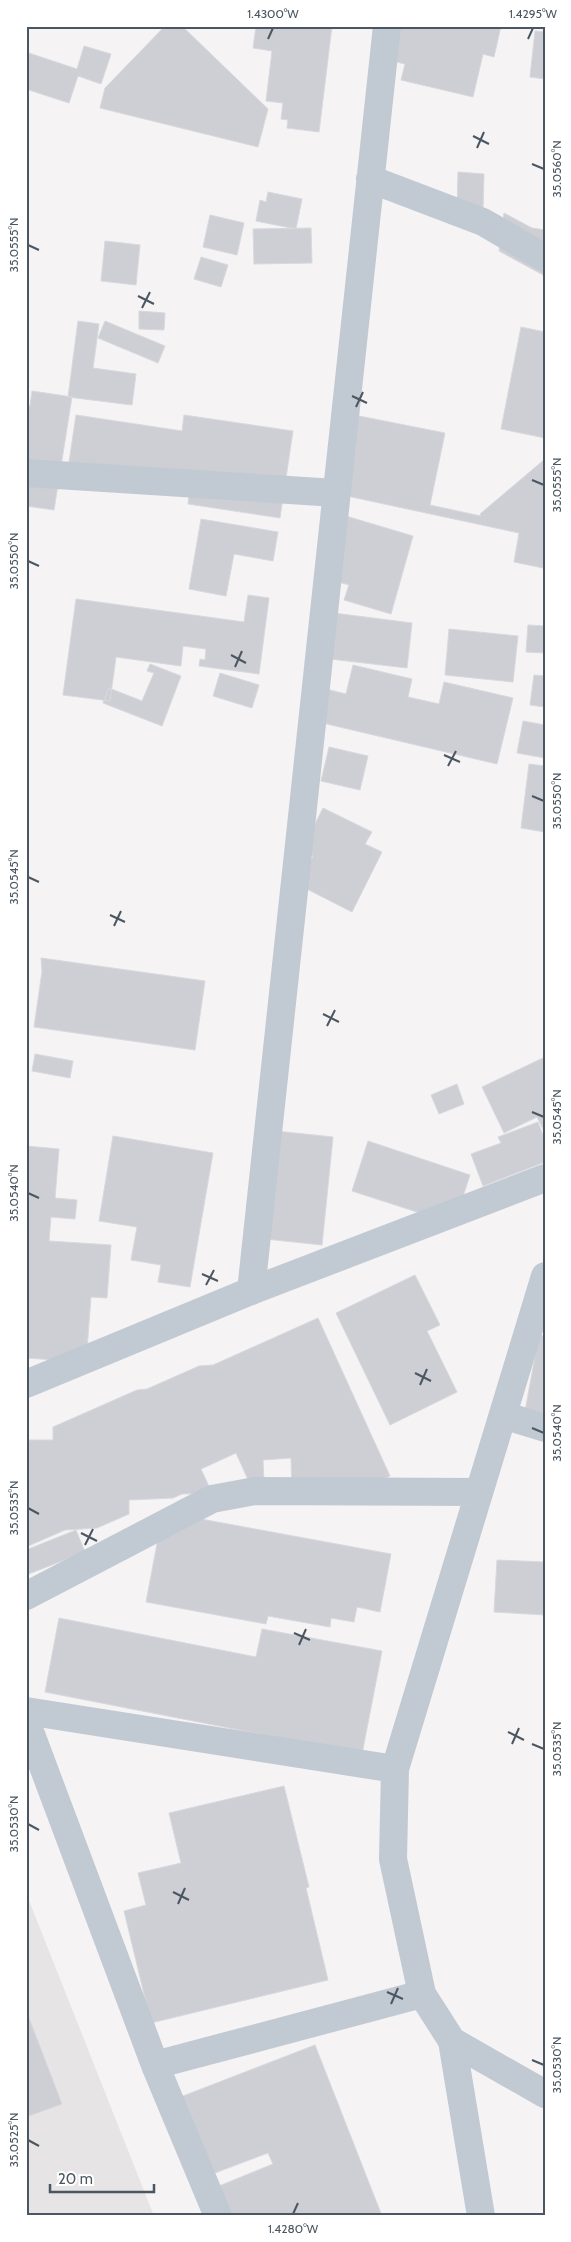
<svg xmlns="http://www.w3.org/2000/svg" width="571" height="2242" viewBox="0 0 571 2242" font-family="Cabin,sans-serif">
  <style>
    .education { fill: #e6e4e5 }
    .building { fill: #cdcfd5; stroke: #d7d9de }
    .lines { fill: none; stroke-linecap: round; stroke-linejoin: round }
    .minor { stroke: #c1cad2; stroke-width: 28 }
    .tertiary { stroke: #c1cad2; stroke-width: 28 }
    .ticks { fill: none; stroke: #4a5661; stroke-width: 2 }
    .neatline { fill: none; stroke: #4a5661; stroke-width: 2 }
    .ticks-label { font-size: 12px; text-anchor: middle; fill: #4a5661 }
  </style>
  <rect width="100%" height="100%" fill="#f5f3f3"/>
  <path class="education" d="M26 1893 154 2216H26Z"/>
  <path class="building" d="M165 26H182L268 109 258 147 100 108 105 88Z
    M256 26H332L319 132 287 128 288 120 281 119 283 103 266 101 272 51 253 48Z
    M387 26H501L494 57 483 54 473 97 401 80 405 64 380 58Z
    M535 31 545 32V79L530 77Z
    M84 46 111 54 101 84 78 76 69 103 26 89V52L77 69Z
    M458 172 484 174 483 211 457 210Z
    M268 192 302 199 296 229 256 221 260 200 266 202Z
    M504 213 532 228 545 230V276L499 251Z
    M210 215 244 223 237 255 203 247Z
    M311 228 312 263 254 264 253 229Z
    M105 241 140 245 136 285 101 281Z
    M201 257 228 265 221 287 194 279Z
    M139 311 165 313 164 330 139 329Z
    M78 321 99 324 93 368 136 374 132 405 68 397Z
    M105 321 165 346 158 363 98 338Z
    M521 327 545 332V438L501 429Z
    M32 391 72 397 54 510 26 506V406H30Z
    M349 414 445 433 430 505 481 516 480 514 545 459V566L543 568 514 562 519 533 333 493Z
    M76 415 182 431 184 415 293 431 280 518 188 504 190 487 68 469Z
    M339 514 413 536 391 614 344 600 349 585 321 577Z
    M201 519 278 532 273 561 234 554 226 596 189 589Z
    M248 595 269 598 259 674 199 666 200 659 205 660 206 649 183 646 181 666 116 657 110 701 63 695 76 599 244 622Z
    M318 611 412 623 407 668 313 657Z
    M528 625 545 626V653L526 652Z
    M449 629 518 636 513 682 445 675Z
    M150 664 181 676 162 726 103 703 109 688 142 701 154 673 147 671Z
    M353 665 412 679 408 697 439 704 444 682 513 698 497 764 314 721 322 688 346 694Z
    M220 673 259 685 252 708 213 696Z
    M534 675 545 676V707L530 705Z
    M523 721 545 725V758L517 753Z
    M329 747 368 756 360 790 321 781Z
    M529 764 545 766V832L521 828Z
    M323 808 372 832 365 844 382 852 352 912 299 885 313 856 302 850Z
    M41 958 205 981 195 1050 34 1027 42 971Z
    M35 1054 73 1061 70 1078 32 1071Z
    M545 1057V1133L537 1117 504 1133 482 1087Z
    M457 1084 464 1104 439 1114 431 1095Z
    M538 1122 545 1140V1162L483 1186 471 1154 501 1143 498 1137Z
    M257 1129 333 1137 322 1245 246 1237Z
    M113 1136 213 1153 190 1287 158 1282 161 1265 131 1260 137 1227 99 1221Z
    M368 1141 470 1175 454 1224 352 1191Z
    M26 1146 59 1149 55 1198 77 1200 75 1219 51 1217 49 1241 111 1245 107 1298 91 1297 86 1362 26 1358Z
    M415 1275 440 1325 427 1331 457 1392 390 1425 336 1313Z
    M318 1318 390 1476 357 1491 292 1493 291 1458 263 1460 264 1482H249L236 1453 201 1469 212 1493 182 1494 173 1498 129 1500V1514L97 1528 65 1530 26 1547V1440H53V1427L137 1390 147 1389 199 1366 213 1365Z
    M539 1335 545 1336V1437L521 1433Z
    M163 1512 391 1554 380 1612 357 1607 354 1622 331 1618 330 1627 268 1616 266 1624 146 1602Z
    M76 1530 85 1552 26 1575V1550Z
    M497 1560 545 1562V1615L494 1612Z
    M59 1618 256 1657 262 1629 382 1651 362 1754 45 1692Z
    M284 1786 309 1887 306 1888 328 1980 151 2023 124 1911 146 1905 138 1873 181 1863 169 1813Z
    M26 2010 62 2104 26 2117Z
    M315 2045 382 2216H213L204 2192 273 2164 268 2153 215 2173 170 2101Z"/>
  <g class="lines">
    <path class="minor" d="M370 179 483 222 545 258
      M26 473 336 493
      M251 1291 387 26
      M503 1415 545 1428
      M26 1596 212 1499 255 1491 479 1492
      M26 1711 395 1769 393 1859 422 1994 452 2041 545 2094
      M26 1721 155 2065 218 2216
      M395 1769 545 1276
      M452 2041 481 2216
      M155 2065 422 1994"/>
    <path class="tertiary" d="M26 1384 251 1291 545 1178"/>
  </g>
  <path class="ticks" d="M268 39 273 28M528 39 533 28M473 136 489 144M477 148 484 132M532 164 544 169M28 245 39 250M138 296 154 304M142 308 150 292M352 396 367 403M356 407 363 392M532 480 544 485M28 561 39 566M231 655 246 663M235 667 242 651M444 755 460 762M448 766 456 751M532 796 544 801M28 877 39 882M110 915 125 922M114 926 121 911M323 1014 339 1022M327 1026 335 1010M532 1112 544 1117M28 1193 39 1198M202 1274 218 1281M206 1285 214 1270M415 1373 431 1381M420 1385 427 1369M532 1428 544 1433M28 1508 39 1514M81 1533 97 1541M85 1545 93 1529M294 1633 310 1640M299 1645 306 1629M508 1732 524 1740M512 1744 519 1728M532 1744 544 1749M28 1824 39 1830M173 1892 189 1900M178 1904 185 1888M387 1992 403 1999M391 2004 398 1988M532 2060 544 2065M28 2140 39 2146M293 2214 298 2203"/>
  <rect width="571" height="2242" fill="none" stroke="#ffffff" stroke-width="55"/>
  <path d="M50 2184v8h104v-8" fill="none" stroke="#4a5661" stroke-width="2.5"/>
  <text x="58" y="2184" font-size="15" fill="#4a5661" stroke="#ffffff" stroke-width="4" paint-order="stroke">20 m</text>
  <rect x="28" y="28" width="516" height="2186" class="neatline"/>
  <g class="ticks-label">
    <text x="273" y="18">1.4300°W</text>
    <text x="533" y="18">1.4295°W</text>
    <text transform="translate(557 169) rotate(-90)" y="4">35.0560°N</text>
    <text transform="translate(14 245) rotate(-90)" y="4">35.0555°N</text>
    <text transform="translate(557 485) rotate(-90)" y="4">35.0555°N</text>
    <text transform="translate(14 561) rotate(-90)" y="4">35.0550°N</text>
    <text transform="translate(557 801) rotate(-90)" y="4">35.0550°N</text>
    <text transform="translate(14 877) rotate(-90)" y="4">35.0545°N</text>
    <text transform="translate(557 1117) rotate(-90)" y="4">35.0545°N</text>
    <text transform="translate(14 1193) rotate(-90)" y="4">35.0540°N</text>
    <text transform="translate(557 1433) rotate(-90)" y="4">35.0540°N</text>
    <text transform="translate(14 1508) rotate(-90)" y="4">35.0535°N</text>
    <text transform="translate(557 1749) rotate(-90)" y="4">35.0535°N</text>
    <text transform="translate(14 1824) rotate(-90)" y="4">35.0530°N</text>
    <text transform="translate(557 2065) rotate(-90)" y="4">35.0530°N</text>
    <text transform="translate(14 2140) rotate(-90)" y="4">35.0525°N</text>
    <text x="293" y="2233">1.4280°W</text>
  </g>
</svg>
